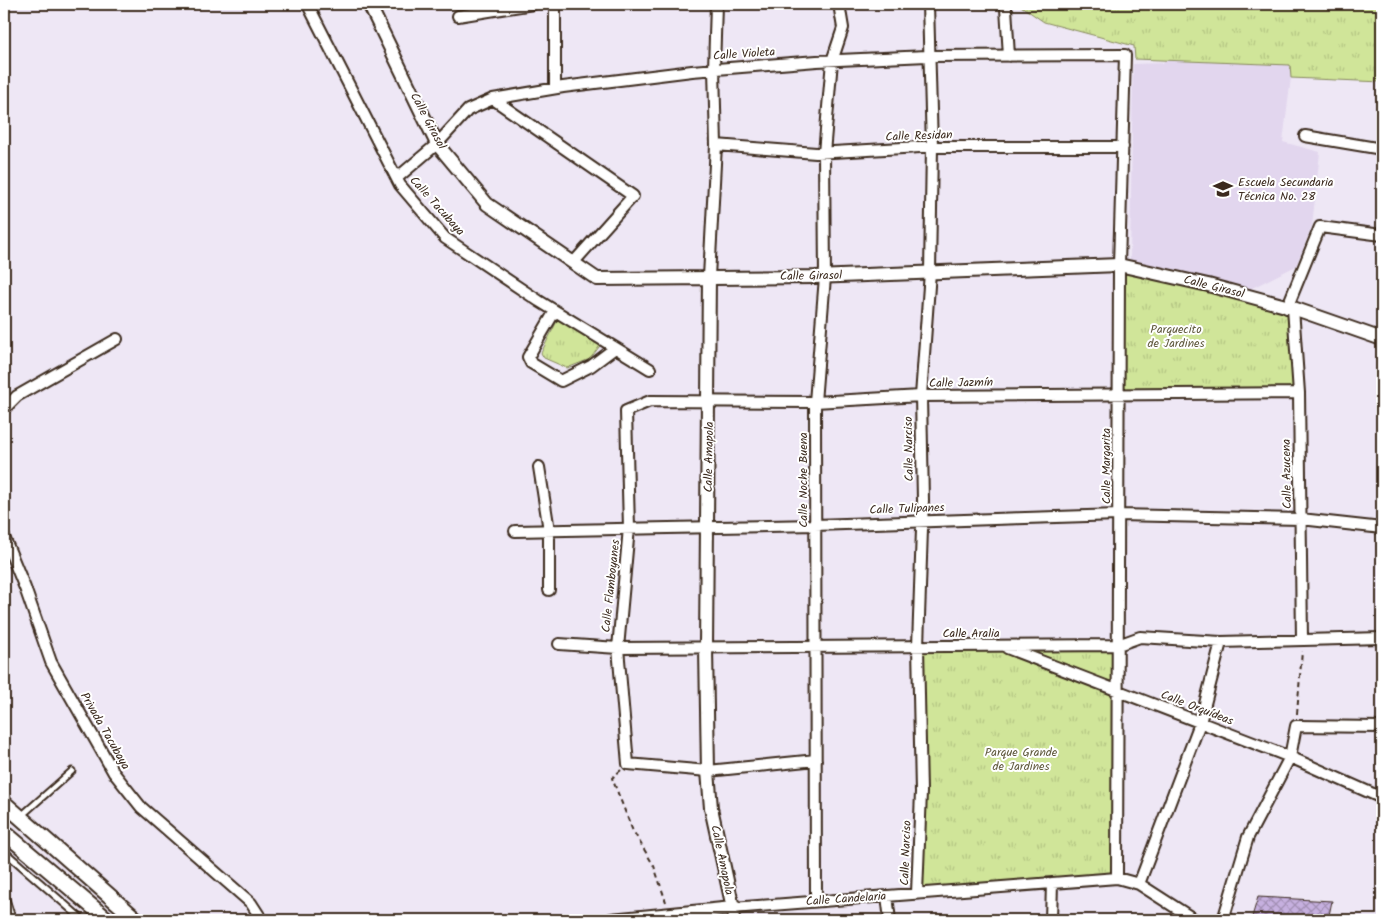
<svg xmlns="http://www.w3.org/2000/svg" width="1386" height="924" viewBox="0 0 1386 924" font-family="Kalam,sans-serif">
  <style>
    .built { fill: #e2d6ee }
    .grass { fill: url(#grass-tufts); stroke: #86885c }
    .building { fill: url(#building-cross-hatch); stroke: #3b2a1e }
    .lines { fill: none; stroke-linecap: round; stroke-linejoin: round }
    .service-casing { stroke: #3b2a1e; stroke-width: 9 }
    .minor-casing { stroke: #3b2a1e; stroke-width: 14 }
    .tertiary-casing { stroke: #3b2a1e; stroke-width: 16 }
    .secondary-casing { stroke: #3b2a1e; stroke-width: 18 }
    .path { stroke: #3b2a1e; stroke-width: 2; stroke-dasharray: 5 4; stroke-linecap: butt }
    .service { stroke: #fff; stroke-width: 5 }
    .minor { stroke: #fff; stroke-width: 10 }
    .tertiary { stroke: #fff; stroke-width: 12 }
    .secondary { stroke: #fff; stroke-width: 14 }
    .labels { text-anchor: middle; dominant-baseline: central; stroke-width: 4; stroke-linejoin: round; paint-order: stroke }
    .street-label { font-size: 12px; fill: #3b2a1e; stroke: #fff }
    .poi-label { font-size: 12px; fill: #3b2a1e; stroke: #fff; text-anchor: start }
    .park-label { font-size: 12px; fill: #60593d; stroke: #fff }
  </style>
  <defs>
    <pattern id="grass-tufts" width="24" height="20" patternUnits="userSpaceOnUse" patternTransform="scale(1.25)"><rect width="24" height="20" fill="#d0e599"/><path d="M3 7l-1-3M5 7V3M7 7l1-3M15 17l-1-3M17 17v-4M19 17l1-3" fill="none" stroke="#b4c583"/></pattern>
    <pattern id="building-cross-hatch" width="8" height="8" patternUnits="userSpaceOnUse" patternTransform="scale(1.25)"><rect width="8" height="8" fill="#c6b0df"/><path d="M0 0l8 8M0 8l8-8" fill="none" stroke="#a28fb4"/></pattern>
  </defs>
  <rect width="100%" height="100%" fill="#eee7f5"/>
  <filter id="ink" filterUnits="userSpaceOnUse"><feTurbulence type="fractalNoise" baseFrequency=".02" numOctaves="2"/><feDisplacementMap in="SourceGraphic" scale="10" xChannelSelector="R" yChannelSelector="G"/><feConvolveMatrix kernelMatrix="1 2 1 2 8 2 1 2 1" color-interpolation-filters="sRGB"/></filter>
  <g filter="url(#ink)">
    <path class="built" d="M1164 51 1293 61 1283 142 1320 152 1312 226 1296 266 1248 290 1130 260 1133 64 1164 63Z"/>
    <path class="grass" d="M1018 4H1382V82L1291 78 1290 65 1135 59 1134 46 1044 22Z
      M1119 265 1291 310 1298 387 1119 393Z
      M558 319H565L602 343 590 359 567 368 544 358 541 353Z
      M1118 645 1117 878 917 893 918 646Z"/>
    <path class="building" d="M1258 897 1332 901 1328 920H1251Z"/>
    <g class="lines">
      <defs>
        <path id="service" d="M20 817 72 771
          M4 851 83 920"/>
        <path id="minor" d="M311 4 308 5 400 185 445 238 539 301 650 369
          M1006 8 1009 56
          M458 16 533 4
          M555 88V4
          M493 99 633 196 573 263
          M1305 136 1382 149
          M716 145 816 153 920 147H1123
          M397 178 437 144 468 110 493 99 563 87 692 71 817 61 927 56 1125 55 1119 265 1117 878
          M709 277 716 145 714 69 716 4
          M1287 308 1320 227 1382 235
          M1293 308 1299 393 1302 640
          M555 311 528 357 531 363 561 381 591 366 615 348
          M4 409 17 396 117 339
          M539 467 549 530V590
          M515 531 815 525 1118 515 1301 519 1382 528
          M4 537 25 588 51 662 114 773 141 807 251 903 262 920
          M559 644 618 648 1118 645 1140 637 1221 642 1382 638
          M1007 648 1290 757 1382 798
          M816 760 708 771 628 764 618 648 629 528 626 411 650 401 815 402 921 396 1299 393
          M1139 884 1200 723 1221 642
          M917 893 921 792 918 646 923 500 921 396 930 272 932 147 928 4
          M887 896 890 920
          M4 901 10 920
          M816 901 815 402 825 277 824 153 832 61 843 28 839 4
          M734 920 733 908 1117 878 1139 884 1195 920
          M1051 920 1052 883
          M1223 920 1248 837 1290 757 1296 726 1382 727"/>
        <path id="tertiary" d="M369 4 437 144 487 204 597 279 815 277 1119 265 1208 285 1293 308 1382 339
          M611 920 733 908 711 808 708 771 706 648 709 277"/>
        <path id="secondary" d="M4 803 137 920
          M4 832 108 920"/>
      </defs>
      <use href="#service" class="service-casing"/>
      <use href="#minor" class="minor-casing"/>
      <use href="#tertiary" class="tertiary-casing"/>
      <use href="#secondary" class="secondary-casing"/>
      <path class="path" d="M1297 714 1302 651
        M621 770 612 778 632 829 654 866 666 902"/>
      <use href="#service" class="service"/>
      <use href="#minor" class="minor"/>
      <use href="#tertiary" class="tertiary"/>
      <use href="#secondary" class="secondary"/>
    </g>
  </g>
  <defs>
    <symbol id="school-bare" viewBox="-9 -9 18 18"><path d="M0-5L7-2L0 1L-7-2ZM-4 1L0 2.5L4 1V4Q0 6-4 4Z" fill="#3b2a1e" stroke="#fff" stroke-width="2.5" paint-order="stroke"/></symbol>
  </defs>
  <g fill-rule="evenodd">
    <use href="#school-bare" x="1209" y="175" width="28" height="28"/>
  </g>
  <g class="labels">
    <g class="street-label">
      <text transform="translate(744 54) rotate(-4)">Calle Violeta</text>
      <text transform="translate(428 121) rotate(62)">Calle Girasol</text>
      <text transform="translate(919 136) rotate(-2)">Calle Residan</text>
      <text transform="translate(437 206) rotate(48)">Calle Tacubaya</text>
      <text transform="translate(811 276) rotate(-1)">Calle Girasol</text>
      <text transform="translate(1214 287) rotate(14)">Calle Girasol</text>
      <text transform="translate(961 383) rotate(-1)">Calle Jazmín</text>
      <text transform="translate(909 449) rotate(-91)">Calle Narciso</text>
      <text transform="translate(709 457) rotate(-89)">Calle Amapola</text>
      <text transform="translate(1106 466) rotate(-90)">Calle Margarita</text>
      <text transform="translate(1287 474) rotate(-91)">Calle Azucena</text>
      <text transform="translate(803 480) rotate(-90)">Calle Noche Buena</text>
      <text transform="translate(907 509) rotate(-2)">Calle Tulipanes</text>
      <text transform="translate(611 586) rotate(-84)">Calle Flamboyanes</text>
      <text x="971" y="633">Calle Aralia</text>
      <text transform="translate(1197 708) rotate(21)">Calle Orquídeas</text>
      <text transform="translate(105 731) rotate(60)">Privada Tacubaya</text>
      <text transform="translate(906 853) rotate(-88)">Calle Narciso</text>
      <text transform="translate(722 860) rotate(78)">Calle Amapola</text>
      <text transform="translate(846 899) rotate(-4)">Calle Candelaria</text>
    </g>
    <g class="poi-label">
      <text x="1238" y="182">Escuela Secundaria<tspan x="1238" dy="14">Técnica No. 28</tspan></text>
    </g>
    <g class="park-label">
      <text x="1176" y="329">Parquecito<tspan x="1176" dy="14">de Jardines</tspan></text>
      <text x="1021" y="752">Parque Grande<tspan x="1021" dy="14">de Jardines</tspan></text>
    </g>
  </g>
  <rect width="1386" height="924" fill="none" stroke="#fff" stroke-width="20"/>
  <rect x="10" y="10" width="1366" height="904" fill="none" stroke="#3b2a1e" stroke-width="2" filter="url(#ink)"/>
</svg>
